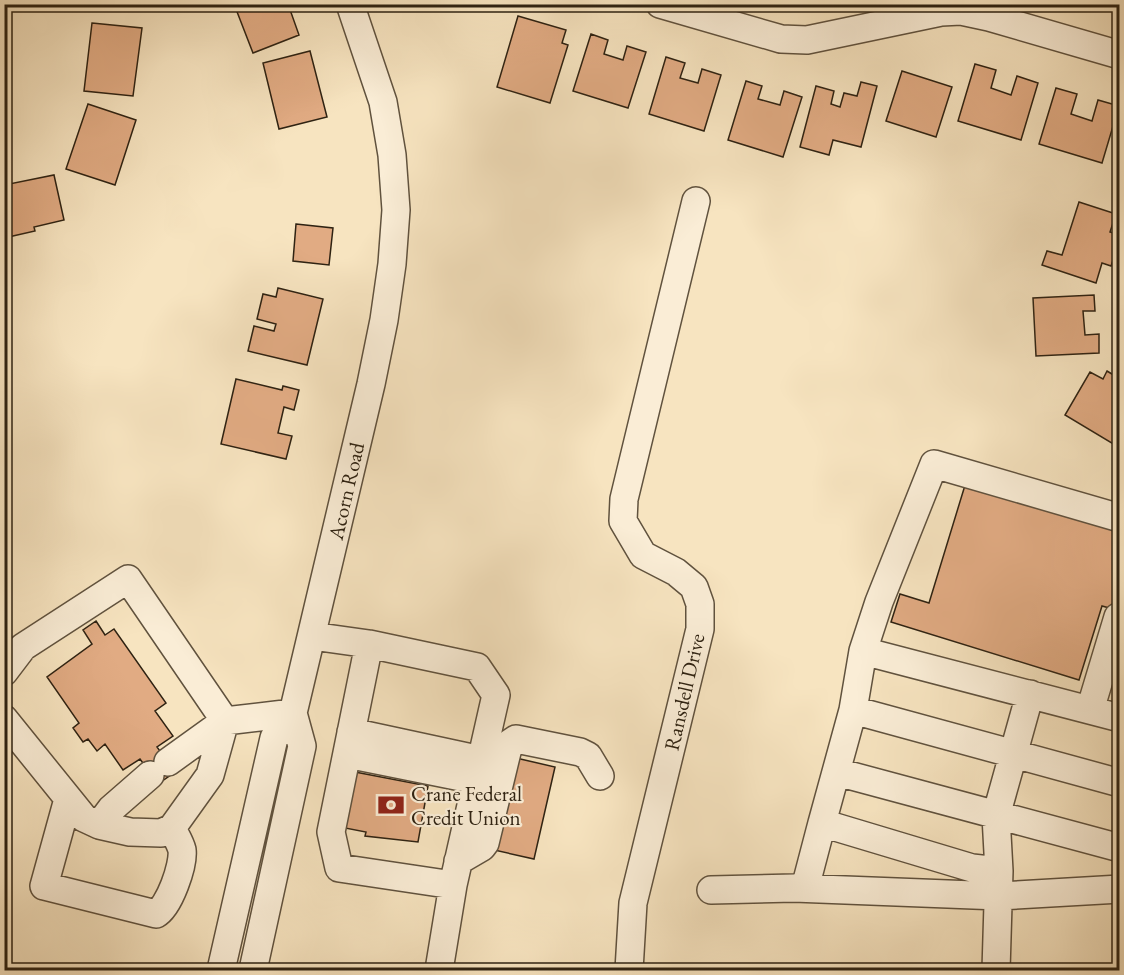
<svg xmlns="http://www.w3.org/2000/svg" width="1124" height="975" viewBox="0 0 1124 975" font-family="'EB Garamond',serif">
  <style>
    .building { fill: #e1ab83; stroke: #2e2212; stroke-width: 1.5 }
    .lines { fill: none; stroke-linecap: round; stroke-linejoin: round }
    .minor-casing { stroke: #60523e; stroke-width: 30 }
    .minor { stroke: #faedd6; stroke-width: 27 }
    .labels { text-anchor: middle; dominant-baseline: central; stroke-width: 4.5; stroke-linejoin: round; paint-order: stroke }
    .street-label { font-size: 21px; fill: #2e2212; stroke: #faedd6 }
    .poi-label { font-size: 21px; fill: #2e2212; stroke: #faedd6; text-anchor: start }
  </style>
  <rect width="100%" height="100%" fill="#f7e4c0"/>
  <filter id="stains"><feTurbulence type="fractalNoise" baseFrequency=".00333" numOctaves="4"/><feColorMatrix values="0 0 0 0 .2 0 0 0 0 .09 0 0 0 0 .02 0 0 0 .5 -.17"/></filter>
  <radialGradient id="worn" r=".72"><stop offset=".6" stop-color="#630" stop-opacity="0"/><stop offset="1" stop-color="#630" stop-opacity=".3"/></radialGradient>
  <path class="building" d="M234 4H288L299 35 253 53Z
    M518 16 566 30 562 43 568 45 550 103 497 87Z
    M92 23 142 28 133 96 84 91Z
    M591 34 608 40 604 54 623 60 627 46 646 52 628 108 573 91Z
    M310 51 327 117 279 129 263 63Z
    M666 57 685 63 680 78 698 83 702 69 721 75 704 131 649 114Z
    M975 64 996 70 991 88 1011 95 1017 76 1038 83 1021 140 958 121Z
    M902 71 952 87 936 137 886 121Z
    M746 81 762 86 758 99 780 105 784 91 802 97 783 157 728 140Z
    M861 82 877 86 861 147 833 140 829 155 800 147 816 86 834 91 831 104 840 107 844 93 857 96Z
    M1056 88 1077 94 1071 114 1092 121 1098 100 1119 106 1102 163 1039 144Z
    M88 104 136 120 115 185 66 169Z
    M54 175 64 220 34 227 35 231 4 238V185Z
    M1079 202 1116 214 1110 232 1120 235V240L1111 266 1102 263 1096 283 1042 265 1047 251 1062 255Z
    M296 224 333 228 329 265 293 261Z
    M278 288 323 299 307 365 248 351 254 326 274 331 276 324 257 319 263 294 276 297Z
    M1094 295 1095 311H1083L1085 335 1099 334V353L1036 356 1033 298Z
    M1107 371 1120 379V436L1115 445 1065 415 1090 372 1103 379Z
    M236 379 282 390 283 386 299 390 294 410 284 407 278 433 292 436 286 459 221 444Z
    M966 482 1120 529V611L1102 606 1079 680 891 622 900 594 929 603Z
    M96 621 105 635 114 629 166 703 155 711 173 736 157 747 175 772 158 784 140 759 123 770 105 744 97 751 88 739 83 742 73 728 79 723 47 677 92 644 83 630Z
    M516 758 555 767 534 859 494 850Z
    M355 772 428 786 418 842 365 836 366 832 345 828Z"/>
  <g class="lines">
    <defs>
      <path id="minor" d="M660 4 781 39 807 40 941 12 961 11 989 17 1120 55
        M312 636 369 644
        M863 651 879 602 934 464 1120 518
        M4 672 23 647 128 579 225 721 210 775 172 828 161 833 130 832 99 825 84 818 4 719
        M853 710 1120 783
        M1090 710 1118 617
        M351 732 481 760
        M347 754 476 780
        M168 762 225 721 293 713
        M837 772 1120 848
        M68 799 44 886 156 914C169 907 184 865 182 850 180 842 175 835 172 828
        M99 825 111 809 150 775
        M458 861 482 847 485 843 507 752 510 743 516 739 580 752 588 756 600 776
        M999 871 996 816 1030 694
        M805 888 822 823
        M711 890 794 888 999 896 1120 889
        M221 970 274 738 293 713 371 384 384 320 392 264 396 210 392 155 383 102 350 4
        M253 970 302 746 293 713
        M439 970 453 885 496 695 477 667 369 644 331 832 339 868 453 885
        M629 970 633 903 700 629V604L694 587 676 572 643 555 623 521 624 499 696 201
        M996 970 999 871 972 868 822 823 853 710 863 651 1120 718"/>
    </defs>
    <use href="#minor" class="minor-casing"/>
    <use href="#minor" class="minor"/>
  </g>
  <defs>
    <symbol id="bank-bare" viewBox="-9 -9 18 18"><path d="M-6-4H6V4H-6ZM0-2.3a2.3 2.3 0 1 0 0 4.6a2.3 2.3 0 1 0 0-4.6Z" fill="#8f2418" stroke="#faedd6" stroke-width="2.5" paint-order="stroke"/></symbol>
  </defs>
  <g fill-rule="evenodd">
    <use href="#bank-bare" x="372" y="786" width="38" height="38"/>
  </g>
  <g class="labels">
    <g class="street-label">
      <text transform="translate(346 491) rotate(-77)">Acorn Road</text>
      <text transform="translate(684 692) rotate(-77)">Ransdell Drive</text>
    </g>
    <g class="poi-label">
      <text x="411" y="793">Crane Federal<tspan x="411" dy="24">Credit Union</tspan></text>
    </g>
  </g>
  <rect width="1124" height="975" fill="none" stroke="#f7e4c0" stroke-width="24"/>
  <rect x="6" y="6" width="1112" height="963" fill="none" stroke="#2e2212" stroke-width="3"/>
  <rect x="12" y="12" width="1100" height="951" fill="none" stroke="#2e2212" stroke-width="1.5"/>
  <rect width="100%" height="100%" filter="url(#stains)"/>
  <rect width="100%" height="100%" fill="url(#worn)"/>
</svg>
